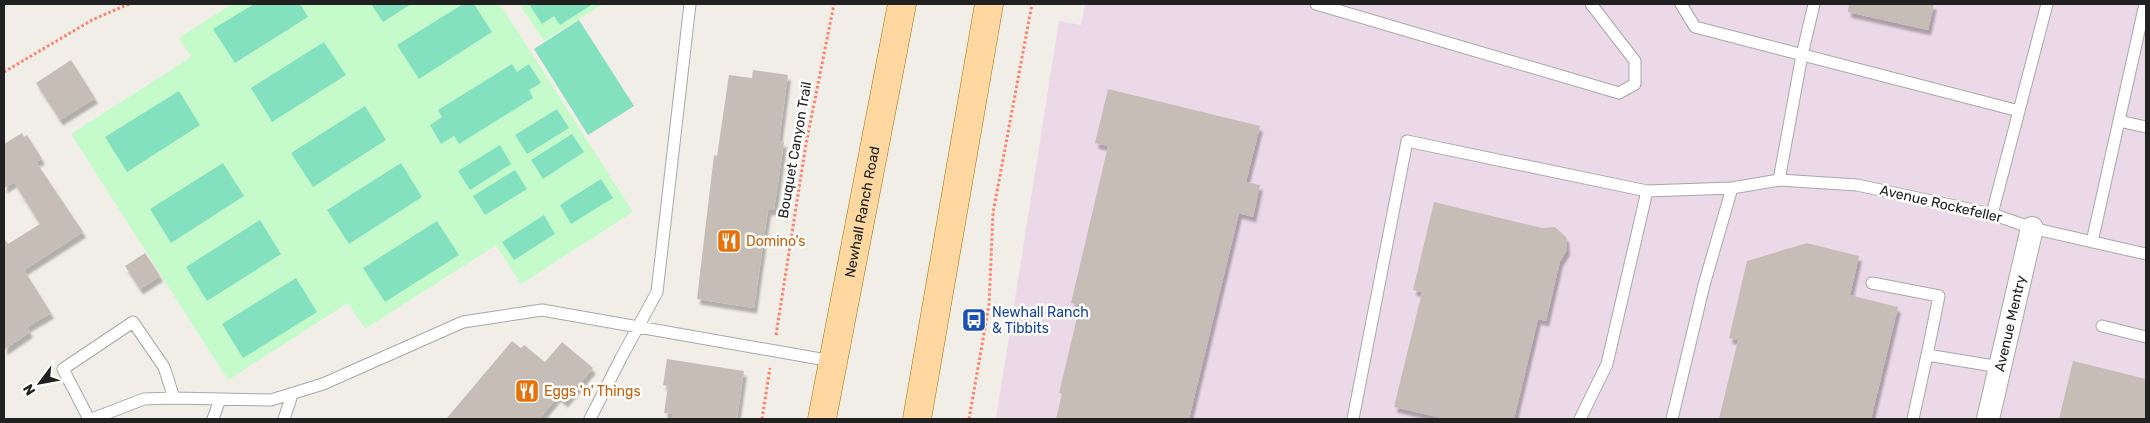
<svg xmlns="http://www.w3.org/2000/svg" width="2150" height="423" viewBox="0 0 2150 423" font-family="Rubik,sans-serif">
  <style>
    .industrial { fill: #ebd9e7 }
    .park { fill: #c5fbcb }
    .pitch { fill: #84e1c0 }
    .building { fill: #c6beb6; filter: url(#shadow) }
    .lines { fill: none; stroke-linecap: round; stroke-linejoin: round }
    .lane-casing { stroke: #a8a8a8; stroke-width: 13 }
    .street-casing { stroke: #a8a8a8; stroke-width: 24 }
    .primary-casing { stroke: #9e6e00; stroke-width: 29 }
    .path { stroke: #fd806d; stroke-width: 3; stroke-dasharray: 2.5 2.5; stroke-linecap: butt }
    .lane { stroke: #fff; stroke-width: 11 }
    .street { stroke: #fff; stroke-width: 22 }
    .primary { stroke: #fed8a0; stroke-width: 28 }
    .labels { text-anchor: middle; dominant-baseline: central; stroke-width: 5; stroke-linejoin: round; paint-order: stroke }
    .street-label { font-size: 14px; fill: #212121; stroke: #fff }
    .food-label { font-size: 14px; fill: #c56008; stroke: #fff; text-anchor: start }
    .transit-label { font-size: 14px; fill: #164399; stroke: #fff; text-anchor: start }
  </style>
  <defs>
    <filter id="shadow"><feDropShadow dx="3" dy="5.5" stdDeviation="1" flood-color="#0004"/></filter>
  </defs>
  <rect width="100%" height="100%" fill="#f1eee7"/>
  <path class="industrial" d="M1085 4H2146V419H996L1059 21 1081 25Z"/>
  <path class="park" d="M232 4H500L633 212 521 284 496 245 365 329 348 303 228 380 71 134 191 57 179 38Z
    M519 4H603L544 41Z"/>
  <path class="pitch" d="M254 4H300L308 17 235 63 213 29Z
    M371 4H411L383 22Z
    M463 4H474L492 32 419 79 397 45Z
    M533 4H593L560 25 554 16 542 24 530 6Z
    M579 20 634 106 588 135 534 49Z
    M324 42 346 75 272 122 251 88Z
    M512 64 517 72 529 64 541 83 529 90 533 98 459 144 454 136 441 144 430 125 442 117 438 110Z
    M179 91 200 125 127 172 105 137Z
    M365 106 386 140 313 187 291 153Z
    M557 109 569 128 527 154 515 135Z
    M572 134 584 152 543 179 531 160Z
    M500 145 511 164 470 190 458 171Z
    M223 163 244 196 171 243 150 209Z
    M401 163 422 197 349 244 327 210Z
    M515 170 527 189 485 215 473 196Z
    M601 179 613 198 571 224 560 205Z
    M544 215 555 234 514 260 502 242Z
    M260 220 281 254 207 301 186 267Z
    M437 221 459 255 385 302 363 268Z
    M296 278 317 312 243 358 222 324Z"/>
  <path class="building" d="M1849 4H1934L1928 30 1848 12Z
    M71 60 95 98 60 120 36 83Z
    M753 70 788 75 779 141 784 142 774 210H768L754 308 697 299 714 155 717 156 729 75 752 78Z
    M1108 89 1260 126 1246 182 1260 185 1253 217 1239 213 1189 419H1056L1062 394 1059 393 1080 305 1071 303 1108 146 1095 143Z
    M22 133 24 137 27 135 42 159 36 162 83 232 24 270 51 313 27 327 30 332 4 350V238L8 244 40 224 14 182 4 188V144Z
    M1434 202 1542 228 1555 227 1566 237 1567 250 1560 261 1546 321 1538 319 1514 419H1446L1394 407 1422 292 1413 290Z
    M1807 243 1859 256 1850 295 1898 307 1871 419H1719L1738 340 1729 338 1747 261Z
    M145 253 160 276 140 289 125 266Z
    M512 341 521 348 524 345 545 362 562 342 593 368 565 402 558 396 539 419H446Z
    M667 359 744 371 737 419H672V414L664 413 668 386 663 385Z
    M2073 361 2146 379V419H2059Z"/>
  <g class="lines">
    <defs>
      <path id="lane" d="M1316 4 1619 93 1635 84V61L1591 4
        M1681 4 1695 27 2019 111
        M2119 121 2146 127
        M1779 180 1802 55 1814 4
        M1992 214 2047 4
        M2092 242 2145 4
        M1872 283 1939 296 1927 355
        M2102 326 2146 337
        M89 419 63 369 133 322 164 367 174 398
        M92 419 144 399 174 398 271 400 323 384 463 322 542 310 832 361
        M213 419 220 399
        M284 419 292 395
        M590 419 621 358 657 292 690 4
        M1353 419 1407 141 1647 191 1732 188 1779 180 1857 185 1992 214 2032 228 2146 254
        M1580 419 1607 364 1647 191
        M1672 419 1704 285 1732 188
        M1913 419 1927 355 2000 367"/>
      <g id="street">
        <path id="s1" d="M1988 419 2032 228"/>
      </g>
      <g id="primary">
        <path id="s2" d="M822 419 902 4"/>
        <path d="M917 419 989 4"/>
      </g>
    </defs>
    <use href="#lane" class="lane-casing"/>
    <use href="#street" class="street-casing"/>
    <use href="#primary" class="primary-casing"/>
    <path class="path" d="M4 72 92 20 129 4
      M776 335 806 144 834 4
      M762 419 770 368
      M969 419 989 305 993 213 1032 4"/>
    <use href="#lane" class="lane"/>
    <use href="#street" class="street"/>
    <use href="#primary" class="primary"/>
  </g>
  <defs>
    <symbol id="restaurant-square" viewBox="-11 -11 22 22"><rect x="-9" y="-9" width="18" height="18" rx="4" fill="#e8710a" stroke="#fff"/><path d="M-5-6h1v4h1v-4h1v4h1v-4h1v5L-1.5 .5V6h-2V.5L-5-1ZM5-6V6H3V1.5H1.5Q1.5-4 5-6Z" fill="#fff"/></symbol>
    <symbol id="bus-square" viewBox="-11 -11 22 22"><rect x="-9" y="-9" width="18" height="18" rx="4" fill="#1a4fb4" stroke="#fff"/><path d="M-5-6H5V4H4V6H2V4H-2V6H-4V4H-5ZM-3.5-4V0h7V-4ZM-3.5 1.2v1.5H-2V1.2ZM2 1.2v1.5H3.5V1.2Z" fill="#fff"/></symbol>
  </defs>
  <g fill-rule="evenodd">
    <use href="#restaurant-square" x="715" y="227" width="28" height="28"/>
    <use href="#bus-square" x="960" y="306" width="28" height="28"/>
    <use href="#restaurant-square" x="513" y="377" width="28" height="28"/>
  </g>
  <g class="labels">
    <g class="street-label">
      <text transform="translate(795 150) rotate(-80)">Bouquet Canyon Trail</text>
      <text transform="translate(1941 204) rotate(13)">Avenue Rockefeller</text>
      <text stroke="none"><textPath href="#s2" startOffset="211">Newhall Ranch Road</textPath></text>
      <text stroke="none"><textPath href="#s1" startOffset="98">Avenue Mentry</textPath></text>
    </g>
    <g class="food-label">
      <text x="746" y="241">Domino's</text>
      <text x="544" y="391">Eggs 'n' Things</text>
    </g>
    <g class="transit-label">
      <text x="992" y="312">Newhall Ranch<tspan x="992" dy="16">&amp; Tibbits</tspan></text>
    </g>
  </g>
  <rect width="2150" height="423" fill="none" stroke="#212121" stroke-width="10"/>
  <g transform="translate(40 383) rotate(238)" stroke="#ffffff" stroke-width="4" paint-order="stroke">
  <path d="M0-4L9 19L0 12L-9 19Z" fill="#212121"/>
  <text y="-8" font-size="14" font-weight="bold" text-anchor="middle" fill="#212121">N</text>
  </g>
</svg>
